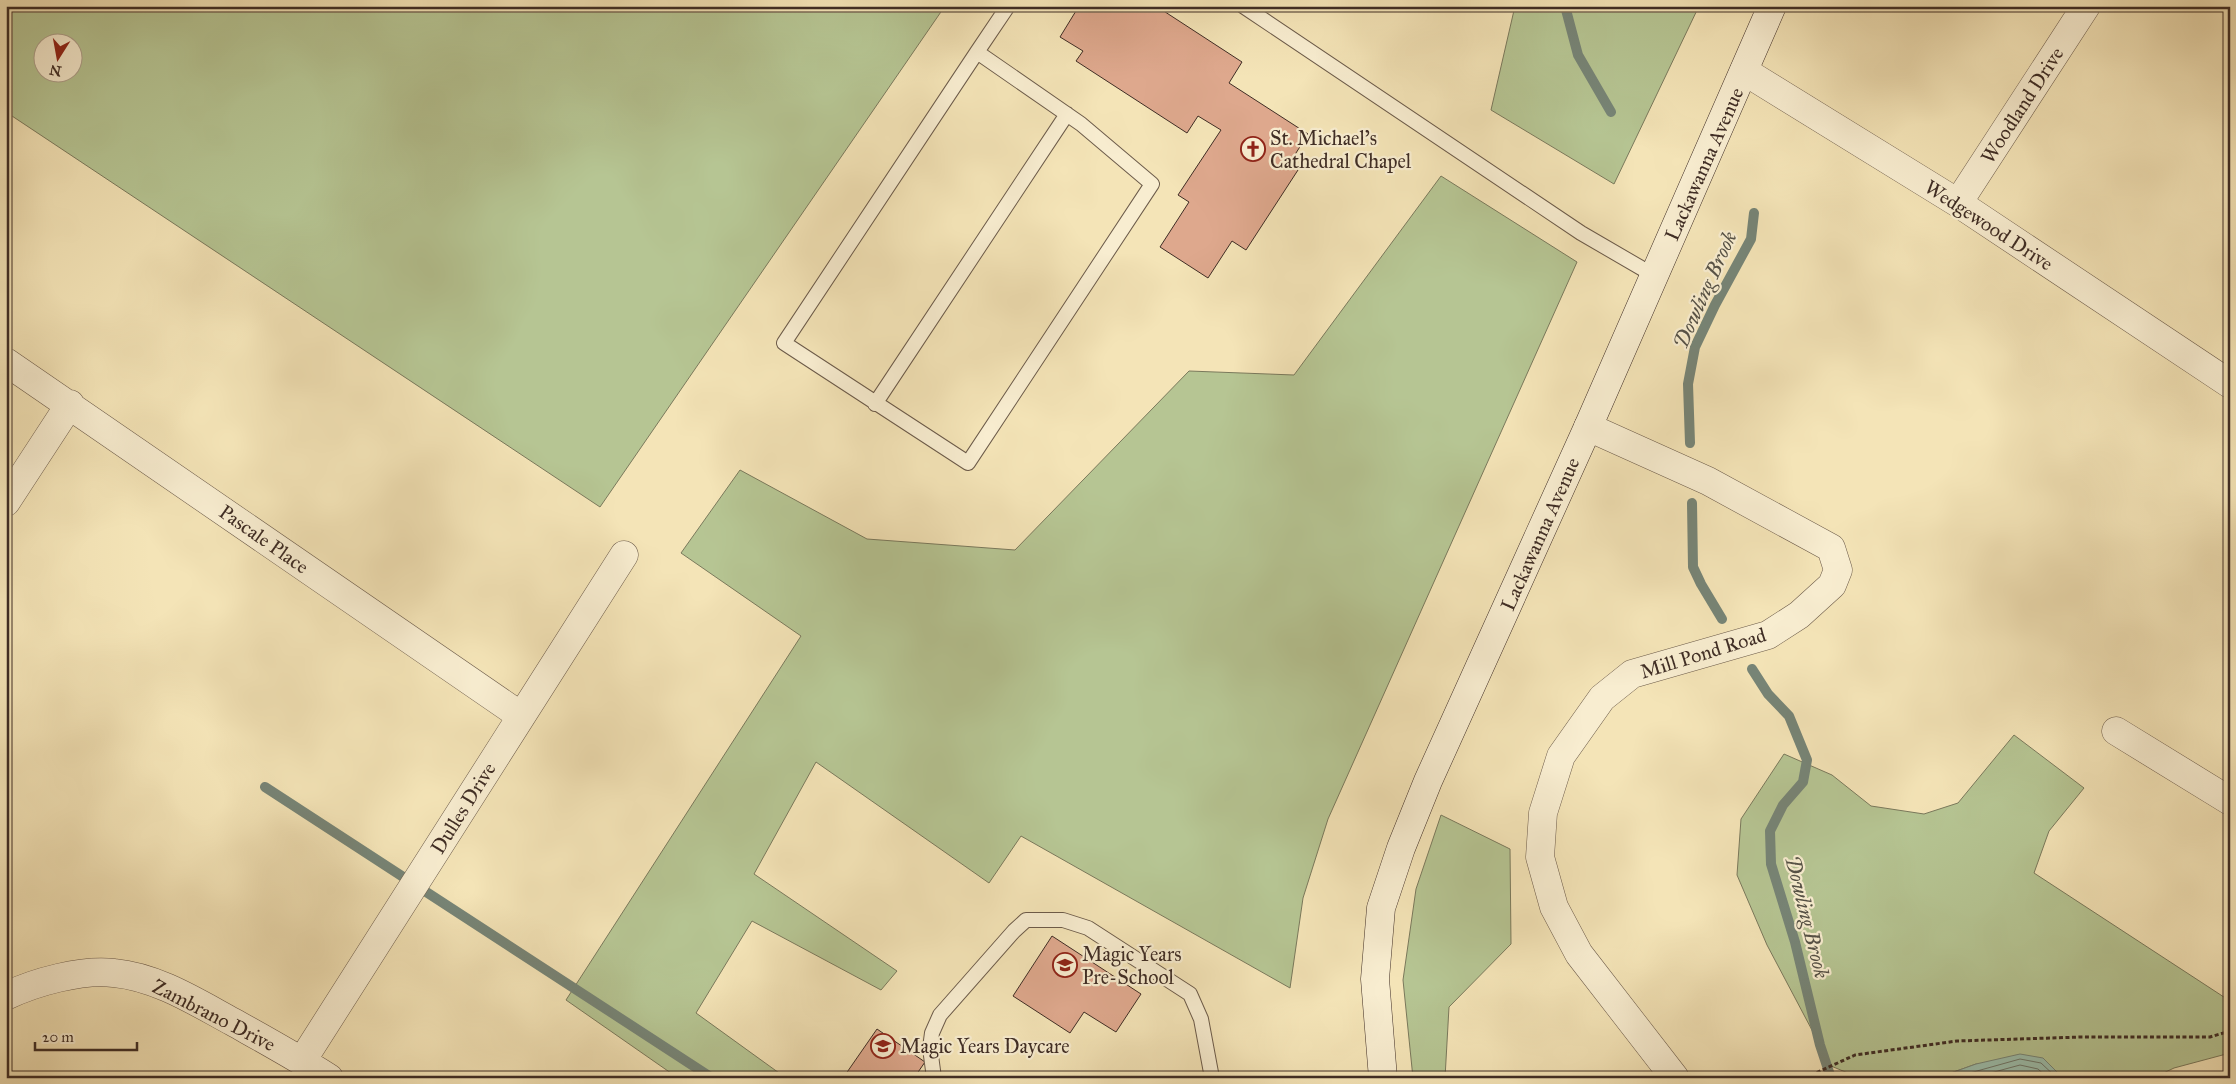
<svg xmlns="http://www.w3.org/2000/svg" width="2236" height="1084" viewBox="0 0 2236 1084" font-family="'IM FELL Great Primer',serif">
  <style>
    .green { fill: #b6c593; stroke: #7a795c; fill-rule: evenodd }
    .water { fill: #9cbfad; stroke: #778577 }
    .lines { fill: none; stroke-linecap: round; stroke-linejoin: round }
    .shore { stroke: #6e7669; stroke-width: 1 }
    .stream { stroke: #778577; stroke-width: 10 }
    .building { fill: #dea88d; stroke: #3f2d25 }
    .lane-casing { stroke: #6c5b4a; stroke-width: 16 }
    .street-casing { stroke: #6c5b4a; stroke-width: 29 }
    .secondary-casing { stroke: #3f2d25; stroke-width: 29 }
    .path { stroke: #3f2d25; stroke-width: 3; stroke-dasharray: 4 2.5; stroke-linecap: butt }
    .lane { stroke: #f8edd0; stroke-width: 14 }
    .street { stroke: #f8edd0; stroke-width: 28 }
    .secondary { stroke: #f8edd0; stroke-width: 28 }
    .labels { text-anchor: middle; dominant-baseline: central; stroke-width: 4.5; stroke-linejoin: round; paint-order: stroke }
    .street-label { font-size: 20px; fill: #3f2d25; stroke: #f8edd0 }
    .poi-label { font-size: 20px; fill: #3f2d25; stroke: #f8edd0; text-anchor: start }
    .water-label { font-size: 21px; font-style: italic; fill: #565247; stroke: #f8edd0 }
  </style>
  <rect width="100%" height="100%" fill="#f4e4b7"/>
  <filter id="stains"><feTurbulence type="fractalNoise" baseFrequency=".004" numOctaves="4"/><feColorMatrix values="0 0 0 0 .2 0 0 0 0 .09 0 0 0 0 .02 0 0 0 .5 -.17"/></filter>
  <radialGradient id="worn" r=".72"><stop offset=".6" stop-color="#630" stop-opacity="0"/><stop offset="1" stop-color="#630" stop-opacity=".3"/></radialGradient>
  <path class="green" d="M6 6H945L600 507 6 112ZM42 42H72V72H42Z
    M1515 6H1699L1614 184 1491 110Z
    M1441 176 1577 262 1328 819 1303 898 1290 988 1021 836 989 883 816 762 754 874 897 971 881 990 752 921 696 1013 786 1078H678L566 1000 801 636 681 553 740 470 867 539 1015 550 1189 371 1294 375Z
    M2014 735 2084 788 2049 831 2034 873 2230 1001V1053L2174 1068 2153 1078H2063L2061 1074 1976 1064 1937 1078H1860L1831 1066 1767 945 1737 875 1741 819 1784 754 1832 775 1871 806 1924 814 1958 803Z
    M1441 815 1510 849 1511 944 1449 1007 1445 1078H1413L1403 980 1416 889Z"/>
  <path class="water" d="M2020 1054 2043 1058 2063 1078H1937L1976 1064Z"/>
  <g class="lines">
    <path class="shore" d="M1952 1078 2020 1059 2041 1063 2057 1078
      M1972 1078 2020 1065 2038 1069 2048 1078"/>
    <path class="stream" d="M1565 6 1578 55 1611 112
      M1690 443 1688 384 1695 347 1715 305 1751 239 1754 213
      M1692 503 1693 567 1701 584 1722 619
      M1752 669 1768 694 1789 716 1807 760 1803 782 1783 805 1770 831 1771 864 1795 942 1820 1045 1831 1078
      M265 787 712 1078"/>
  </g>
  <path class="building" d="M1079 6H1156L1242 62 1229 83 1308 134 1289 164 1298 170 1246 250 1232 241 1208 278 1160 247 1189 202 1178 195 1221 130 1198 116 1187 133 1076 61 1083 51 1060 37Z
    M1052 936 1141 994 1116 1032 1084 1012 1070 1033 1013 996Z
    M877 1029 925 1062 914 1078H843Z"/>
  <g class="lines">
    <defs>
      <path id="lane" d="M1243 6 1581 233 1655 276
        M977 52 1081 124 1152 184 968 463 784 343 977 52 1008 6
        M875 404 1067 114
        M934 1078 930 1048 932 1033 940 1015 1014 931 1026 920H1063L1088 928 1190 994 1201 1019 1212 1078"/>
      <path id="street" d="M1744 71 1958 203 2230 384
        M1958 203 2086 6
        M6 362 521 716
        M1588 427 1708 481 1831 548 1838 570 1832 585 1799 615 1768 635 1632 674 1602 698 1561 756 1543 813 1540 857 1554 907 1579 954 1675 1078
        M6 502 70 404
        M2116 731 2230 801
        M6 996C35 982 82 969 114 973 157 977 196 1002 233 1022 265 1040 298 1058 329 1078
        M302 1061 624 555"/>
      <path id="secondary" d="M1383 1078 1375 979 1381 908 1401 848 1428 781 1588 427 1772 6"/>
    </defs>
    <use href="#lane" class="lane-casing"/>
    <use href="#street" class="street-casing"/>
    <use href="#secondary" class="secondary-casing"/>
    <path class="path" d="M1805 1078 1855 1055 1957 1041 2082 1037H2210L2230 1031"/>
    <use href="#lane" class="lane"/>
    <use href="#street" class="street"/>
    <use href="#secondary" class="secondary"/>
  </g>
  <defs>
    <symbol id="church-ring" viewBox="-11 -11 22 22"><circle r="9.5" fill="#f8edd0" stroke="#8f2418" stroke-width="1.5"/><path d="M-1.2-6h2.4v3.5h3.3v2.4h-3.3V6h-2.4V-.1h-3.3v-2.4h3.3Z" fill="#8f2418"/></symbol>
    <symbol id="school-ring" viewBox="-11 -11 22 22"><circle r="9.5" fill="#f8edd0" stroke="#8f2418" stroke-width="1.5"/><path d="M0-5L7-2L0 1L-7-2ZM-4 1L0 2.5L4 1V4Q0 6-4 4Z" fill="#8f2418"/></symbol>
  </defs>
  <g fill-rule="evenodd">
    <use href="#church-ring" x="1239" y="135" width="28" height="28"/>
    <use href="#school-ring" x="1051" y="951" width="28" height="28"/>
    <use href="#school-ring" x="869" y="1032" width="28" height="28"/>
  </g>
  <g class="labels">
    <g class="street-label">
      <text transform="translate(2022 105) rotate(-57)">Woodland Drive</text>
      <text transform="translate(1704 164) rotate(-66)">Lackawanna Avenue</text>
      <text transform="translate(1989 225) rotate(33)">Wedgewood Drive</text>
      <text transform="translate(1540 534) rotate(-66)">Lackawanna Avenue</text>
      <text transform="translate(264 539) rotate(35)">Pascale Place</text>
      <text transform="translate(1703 653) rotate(-17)">Mill Pond Road</text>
      <text transform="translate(463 808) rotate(-58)">Dulles Drive</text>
      <text transform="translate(214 1015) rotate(27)">Zambrano Drive</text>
    </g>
    <g class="poi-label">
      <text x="1270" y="138">St. Michael's<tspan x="1270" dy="23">Cathedral Chapel</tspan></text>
      <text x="1082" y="954">Magic Years<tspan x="1082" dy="23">Pre-School</tspan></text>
      <text x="900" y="1046">Magic Years Daycare</text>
    </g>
    <g class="water-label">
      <text transform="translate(1705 290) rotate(-66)">Dowling Brook</text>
      <text transform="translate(1807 917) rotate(76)">Dowling Brook</text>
    </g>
  </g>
  <rect width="2236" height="1084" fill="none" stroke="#f4e4b7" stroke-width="25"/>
  <rect x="8" y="8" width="2221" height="1069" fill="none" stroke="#3f2d25" stroke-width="2.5"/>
  <rect x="12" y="12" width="2211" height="1059" fill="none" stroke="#3f2d25"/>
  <g transform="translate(58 58) rotate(191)"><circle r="24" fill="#f8edd0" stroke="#aea08c"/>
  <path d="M0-4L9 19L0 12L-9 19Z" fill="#8f2418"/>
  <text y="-8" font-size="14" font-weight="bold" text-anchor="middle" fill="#3f2d25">N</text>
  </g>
  <path d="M35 1042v8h102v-8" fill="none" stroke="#3f2d25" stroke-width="2.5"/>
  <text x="42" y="1042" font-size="15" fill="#3f2d25" stroke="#f8edd0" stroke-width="4" paint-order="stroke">20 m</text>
  <rect width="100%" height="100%" filter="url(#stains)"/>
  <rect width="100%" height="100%" fill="url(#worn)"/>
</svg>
